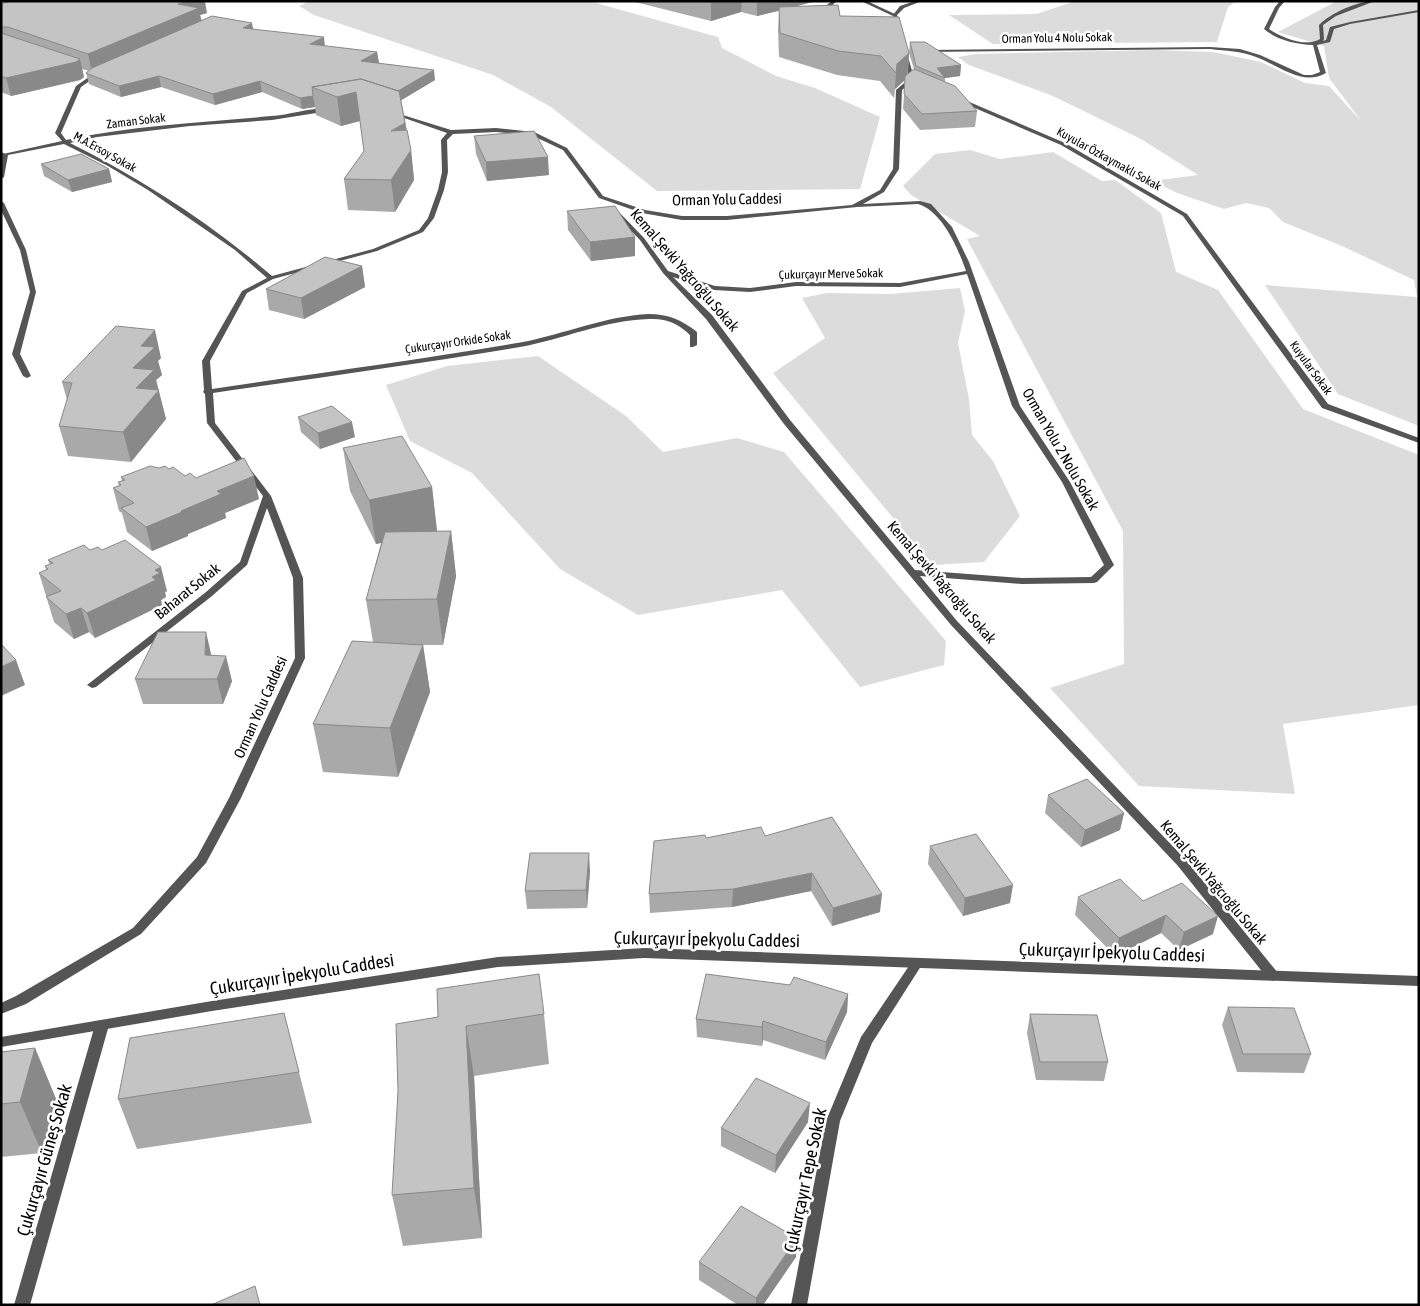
<svg xmlns="http://www.w3.org/2000/svg" width="1420" height="1306" viewBox="0 0 1420 1306" font-family="'Asap Condensed',sans-serif">
  <style>
    .green { fill: #dcdcdc }
    .lines { fill: none; stroke-linecap: round; stroke-linejoin: round }
    .minor { fill: #555; fill-rule: evenodd }
    .tertiary { fill: #555; fill-rule: evenodd }
    .wall { fill: #a9a9a9; fill-rule: evenodd }
    .shaded-wall { fill: #898989 }
    .building { fill: #c4c4c4; stroke: #898989 }
    .labels { text-anchor: middle; dominant-baseline: central; stroke-width: 5; stroke-linejoin: round; paint-order: stroke }
    .far-street-label { font-size: 12px; fill: #000; stroke: #fff }
    .street-label { font-size: 15px; fill: #000; stroke: #fff }
    .near-street-label { font-size: 18px; fill: #000; stroke: #fff }
  </style>
  <rect width="100%" height="100%" fill="#fff"/>
  <path class="green" d="M310 1H589L718 37 722 48 776 76 815 88 880 117 860 189 657 191 551 107 493 75 314 15 299 6Z
    M1076 1H1236L1228 7 1217 42 993 44 949 15 1036 14Z
    M1337 1H1419V426L1338 394 1265 285 1417 297 1414 280 1342 246 1283 222 1269 208 1246 203 1224 209 1177 193 1153 181 1198 175 1141 139 1053 96 969 65 958 57 976 54 1155 50 1213 52 1261 62 1305 83 1329 86 1362 122 1329 78 1324 46 1278 32Z
    M970 150 1000 159 1053 152 1102 181 1115 180 1161 213 1176 272 1218 290 1303 409 1419 455V705L1283 724 1295 794 1139 786 1050 688 1124 664 1123 531 967 239 980 236 911 195 903 186 935 154Z
    M960 288 965 311 958 343 969 399 972 435 993 461 1020 516 984 562 932 565 773 373 825 338 802 298 827 293 890 294Z
    M538 356 626 416 663 452 737 438 784 452 946 641 944 665 860 687 782 590 638 615 560 569 472 473 410 441 386 385 447 366Z"/>
  <g class="lines">
    <path class="minor" d="M832 1H837L822 14H818V12Z
      M861 1H867L897 15 893 16Z
      M1280 1H1285L1279 8 1269 29C1281 37 1306 48 1320 39L1319 25C1331 13 1357 1 1375 1L1336 16 1323 25 1324 39 1323 41 1326 40 1330 27 1350 22 1419 10V12L1350 24 1334 29 1330 42 1317 45 1326 73C1303 87 1278 65 1256 57 1241 51 1226 51 1210 49L925 52 923 51 925 50 1210 47 1240 49 1260 55 1304 75H1312L1320 72 1313 45C1295 44 1277 40 1264 29L1275 7Z
      M96 72 101 73 81 87 61 133 66 140C134 125 202 123 271 116 290 115 311 107 331 108L332 109 329 111 272 120 190 126 97 137 70 143C142 179 210 223 272 276L373 249 419 230 428 218 438 190 442 172 441 140 447 133 390 113V111L451 130 496 128 534 132 567 148 603 196 645 210 682 216H727L852 205 880 190 893 169 896 90 910 78H914V80L902 90 899 169 884 192 863 204 920 201 931 204 952 227 969 262 1020 406 1070 482 1114 565 1097 582 1094 583 1022 584 920 576 957 621 1186 860 1278 973 1279 976 1278 979 1273 981 1268 979 1178 866 951 625 784 424 706 319 663 273 640 240 613 212 618 211 644 238 668 271 715 286 750 288 796 282 900 283 966 271C958 248 942 211 918 204L857 207 727 220H682L642 213 599 198 563 150 531 135 496 132 453 134 447 140 448 172 444 190 434 218 423 232 377 251 273 279 247 293 210 361 212 389C316 373 420 360 523 342 565 334 605 316 649 314 668 314 682 320 697 332V345L693 347H690V335C678 323 666 318 649 319 605 320 564 339 520 347 418 364 315 378 213 393L215 423 271 496 303 578 305 658 241 798 206 863 141 934 26 1004 1 1014V1003L16 996 133 928 197 857 229 798 295 658 293 578 267 508 247 565 212 596 96 687 92 688 87 685 206 592 240 562 263 496 207 423 205 394 203 392 204 390 202 361 242 291 267 278 235 250 148 190 108 166 64 144 3 156V154L62 141 55 133 76 86ZM967 274 1012 406 1062 482 1104 565 1091 577 1022 578 915 570 790 420 712 315 673 277 714 290 750 292 796 286 900 287Z
      M1 201 4 203 26 250 36 292 20 354 31 376 27 378 23 376 12 354 30 292 20 250 1 210Z
      M917 958 921 960 923 963 872 1043 840 1121 807 1305H791L826 1121 861 1037 913 960Z
      M102 1020 107 1021 109 1025 30 1305H14L95 1025 97 1021Z"/>
    <path class="tertiary" d="M915 1H922L904 8 897 15 901 29 897 30 893 15 900 6Z
      M905 52 907 53 914 78 920 80V82L909 79 903 53Z
      M956 98H960L1065 143 1187 214 1328 404 1419 438V443L1322 408 1183 216 1061 145 956 100Z
      M1 152 8 155 4 177 1 179Z
      M644 948 1419 976V986L644 958 498 967 212 1011 1 1047V1037L212 1001 498 957Z"/>
  </g>
  <path class="wall" d="M631 1H816L794 7 840 16 909 53 910 42 961 65 960 76 945 78V82L977 111 975 127 920 130 903 109 905 80 895 89 894 98 880 81 837 75 779 57 778 30 779 11 757 16 741 12 711 21ZM909 53 914 69 908 74Z
    M1 4 207 13 200 15 202 21 253 29 325 46 377 52 379 63H378L435 80 401 100 411 150 414 180 395 212 348 210 344 179 364 151 360 121 341 126 316 115 315 107 302 109 262 92 215 105 161 87 121 97 89 84 86 73 89 71 82 69 84 77 80 80 11 96 1 92Z
    M474 136 549 175 487 181 476 154Z
    M41 164 109 169 112 182 72 192 44 176Z
    M567 211 635 237V256L591 261 568 230Z
    M362 266 365 287 304 319 269 310 266 289Z
    M161 358 158 361 162 375 156 380 166 419 131 462 68 456 59 426 67 400 62 382Z
    M298 417 355 437 320 449 301 432Z
    M343 448 432 487 437 531H435H451L456 576 443 645H423L430 692 398 777 323 772 313 724 373 642 366 600 381 543 376 544 350 491Z
    M159 468 169 469 185 476 196 478 259 499 225 513 226 518 188 534V536L152 551 127 532 122 513 119 511 113 488 119 486 118 482 122 481 121 477Z
    M90 550H102L167 591 165 592 166 597 161 600 162 605 95 638 89 632 74 639 54 622 39 573 46 570 45 566 50 565 48 560Z
    M211 655 232 681 223 704H143L135 679Z
    M1048 795 1124 813 1120 830 1081 847 1045 813Z
    M765 836 880 912 832 926 811 891 732 907 650 913 649 894 706 838Z
    M930 846 1010 903 963 916 928 864Z
    M590 871 587 908 527 909 525 891Z
    M1078 897 1143 901 1213 934 1179 950 1161 933 1115 956 1075 915Z
    M848 994 847 1012 825 1060 763 1040 762 1046 697 1037 696 1019Z
    M1228 1007 1311 1054 1304 1073 1237 1072 1222 1025Z
    M284 1013 312 1123 137 1149 118 1099Z
    M544 1014 549 1064 474 1076 482 1238 403 1246 392 1195 438 1017Z
    M1030 1014 1108 1062 1104 1081 1036 1080 1027 1033Z
    M35 1048 56 1099 42 1153 1 1157V1052Z
    M808 1122 775 1173 721 1146V1128Z
    M796 1257 763 1305H738L699 1280V1262Z"/>
  <path class="shaded-wall" d="M189 1H205L207 13 200 15 202 24 92 72 88 54 178 4Z
    M711 1H742L741 12 711 21Z
    M757 1H816L757 16Z
    M252 23 254 33 243 28Z
    M324 37 325 47 310 44Z
    M377 52 379 63 362 72 361 61Z
    M909 53 907 78 895 89 894 98 897 64Z
    M80 59 84 77 80 80 11 96 6 78Z
    M961 65 960 76 945 78 937 68Z
    M434 70 435 80 400 101 398 91Z
    M159 76 161 87 121 97 119 86Z
    M260 81 262 92 215 105 213 94Z
    M363 88 360 121 341 126 337 97Z
    M313 96 315 107 302 109 300 98Z
    M405 123 409 152 391 131Z
    M411 150 414 180 395 212 391 180Z
    M548 157 549 175 487 181 486 162Z
    M109 169 112 182 72 192 68 180Z
    M635 237V256L591 261 590 242Z
    M362 266 365 287 304 319 301 298Z
    M155 330 161 358 158 361 162 375 156 380 166 419 131 462 123 432 136 388 133 368 141 346Z
    M352 422 355 437 320 449 318 433Z
    M254 476 259 499 225 513 226 518 188 534V536L152 551 146 527 181 511 217 491Z
    M432 487 437 531 376 544 369 500Z
    M451 531 456 576 443 645 437 599Z
    M161 567 167 591 165 592 166 597 161 600 162 605 95 638 87 613 152 577 155 570Z
    M81 608 89 632 74 639 66 614Z
    M206 632 212 658 211 680 205 655Z
    M423 645 430 692 398 777 390 728Z
    M226 656 232 681 223 704 217 679Z
    M16 660 25 685 1 696V667Z
    M1124 813 1120 830 1081 847 1085 830Z
    M589 853 590 871 587 908 586 890Z
    M812 873 811 891 732 907 733 889Z
    M1013 885 1010 903 963 916 965 898Z
    M882 894 880 912 832 926 833 908Z
    M1166 915 1161 933 1115 956 1119 938Z
    M1218 916 1213 934 1179 950 1184 932Z
    M848 994 847 1012 825 1060 826 1042Z
    M763 1021V1040L762 1046V1027Z
    M466 1026 474 1076 482 1238 474 1188Z
    M35 1048 56 1099 42 1153 20 1102Z
    M810 1103 808 1122 775 1173 776 1155Z
    M797 1238 796 1257 763 1305H756V1298Z"/>
  <path class="building" d="M10 1H189L178 4 199 8 88 54 8 27H1V4Z
    M838 5 840 16 899 17 909 53 897 64 896 73 881 56 838 51 780 33 779 7Z
    M212 16 252 23 243 28 324 37 310 44 377 52 361 61 434 70 398 91 361 79 312 87 313 96 300 98 260 81 213 94 159 76 119 86 86 73 92 68Z
    M1 33 80 59 76 62 6 78 1 76Z
    M910 42H925L961 65 937 68 945 78 916 66Z
    M914 69 955 86 977 111 922 114 904 94 905 76Z
    M361 79 399 91 405 123 391 131 407 130 411 150 391 180 344 179 364 151 356 92 337 97 312 87Z
    M534 131 548 157 486 162 474 136Z
    M81 154 109 169 68 180 41 164Z
    M615 206 635 237 590 242 567 211Z
    M325 257 362 266 301 298 266 289Z
    M116 326 155 330 141 346 155 347 133 368 154 370 136 388 159 390 123 432 59 426 72 383 62 382Z
    M332 406 352 422 318 433 298 417Z
    M402 436 432 487 369 500 343 448Z
    M244 458 254 476 217 491 221 494 181 511 182 512 146 527 121 508 134 503 113 488 121 485 118 482 125 480 121 477 150 466 159 468 165 466 169 469 173 467 185 476 190 473 196 478Z
    M451 531 437 599 366 600 385 532Z
    M125 540 161 567 155 570 160 573 152 577 156 580 87 613 81 608 66 614 46 597 61 591 39 573 48 569 45 566 53 563 48 560 84 545 90 550 98 547 102 550Z
    M158 632H206L205 655 226 656 217 679H135Z
    M352 641 423 645 390 728 313 724Z
    M1 644 16 660 1 667Z
    M1087 779 1124 813 1085 830 1048 795Z
    M832 817 882 894 833 908 812 873 733 889 649 894 654 841 705 835 706 838 761 827 765 836Z
    M976 834 1013 885 965 898 930 846Z
    M530 853H589L586 890 525 891Z
    M1120 879 1143 901 1182 883 1218 916 1184 932 1166 915 1119 938 1078 897Z
    M539 974 544 1014 466 1026 474 1188 392 1195 398 1091 396 1024 438 1017 437 989Z
    M706 974 790 985 794 977 848 994 826 1042 763 1021 762 1027 696 1019Z
    M1228 1007 1294 1008 1311 1054H1243Z
    M284 1013 299 1072 118 1099 130 1038Z
    M1030 1014 1097 1015 1108 1062H1040Z
    M35 1048 20 1102 1 1104V1052Z
    M756 1078 810 1103 776 1155 721 1128Z
    M741 1206 797 1238 756 1298 699 1262Z
    M255 1286 260 1305H211Z"/>
  <g class="labels">
    <g class="far-street-label">
      <text transform="translate(1057 38) rotate(-1)">Orman Yolu 4 Nolu Sokak</text>
      <text transform="translate(136 121) rotate(-7)">Zaman Sokak</text>
      <text transform="translate(105 152) rotate(29)">M.A.Ersoy Sokak</text>
      <text transform="translate(1109 159) rotate(29)">Kuyular Özkaymaklı Sokak</text>
      <text transform="translate(831 274) rotate(-1)">Çukurçayır Merve Sokak</text>
      <text transform="translate(458 342) rotate(-8)">Çukurçayır Orkide Sokak</text>
      <text transform="translate(1311 368) rotate(54)">Kuyular Sokak</text>
    </g>
    <g class="street-label">
      <text transform="translate(727 199) rotate(-1)">Orman Yolu Caddesi</text>
      <text transform="translate(685 270) rotate(49)">Kemal Şevki Yağcıoğlu Sokak</text>
      <text transform="translate(1061 449) rotate(60)">Orman Yolu 2 Nolu Sokak</text>
      <text transform="translate(942 582) rotate(49)">Kemal Şevki Yağcıoğlu Sokak</text>
      <text transform="translate(187 591) rotate(-39)">Baharat Sokak</text>
      <text transform="translate(260 707) rotate(-66)">Orman Yolu Caddesi</text>
      <text transform="translate(1214 882) rotate(50)">Kemal Şevki Yağcıoğlu Sokak</text>
    </g>
    <g class="near-street-label">
      <text transform="translate(707 939) rotate(1)">Çukurçayır İpekyolu Caddesi</text>
      <text transform="translate(1112 952) rotate(2)">Çukurçayır İpekyolu Caddesi</text>
      <text transform="translate(302 974) rotate(-9)">Çukurçayır İpekyolu Caddesi</text>
      <text transform="translate(44 1160) rotate(-74)">Çukurçayır Güneş Sokak</text>
      <text transform="translate(805 1180) rotate(-78)">Çukurçayır Tepe Sokak</text>
    </g>
  </g>
  <rect width="1420" height="1306" fill="none" stroke="#000000" stroke-width="5"/>
</svg>
